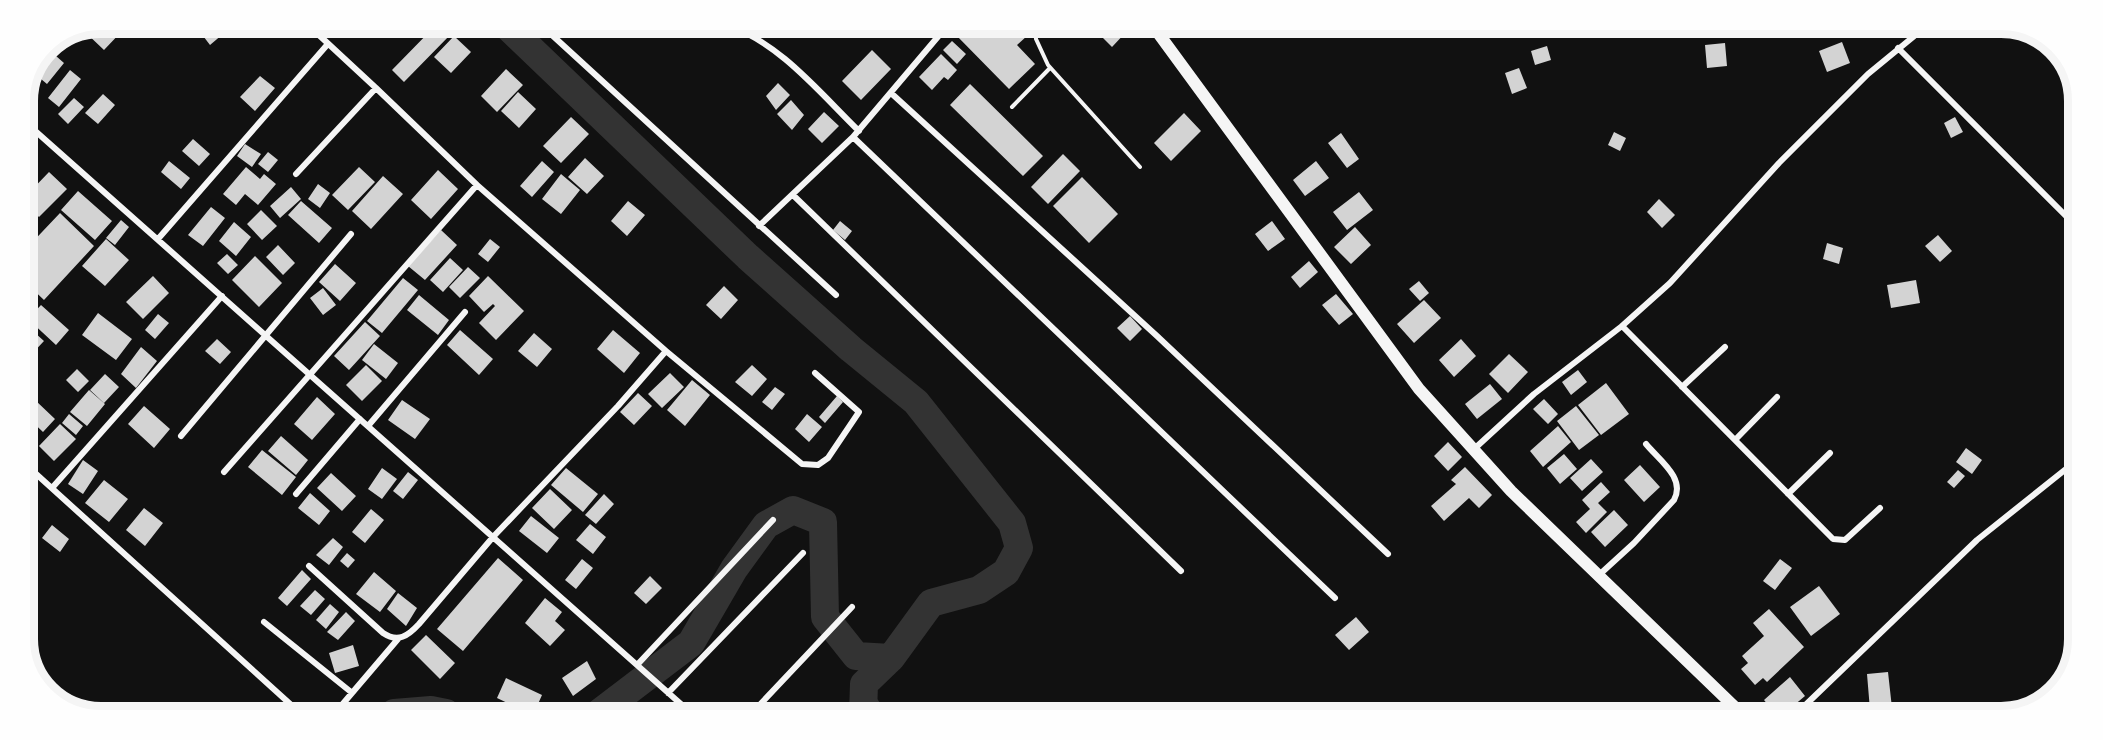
<svg xmlns="http://www.w3.org/2000/svg" width="2103" height="740" viewBox="0 0 2103 740" font-family="'Source Sans 3',sans-serif">
  <style>
    .lines { fill: none; stroke-linecap: round; stroke-linejoin: round }
    .stream { stroke: #333; stroke-width: 4.5 }
    .river { stroke: #333; stroke-width: 28 }
    .building { fill: #d3d3d3 }
    .service { stroke: #f5f5f5; stroke-width: 4 }
    .minor { stroke: #f5f5f5; stroke-width: 6 }
    .trunk { stroke: #f5f5f5; stroke-width: 12 }
    .rim { fill: none; stroke: #f5f5f5; stroke-width: 8 }
  </style>
  <rect width="100%" height="100%" fill="#111"/>
  <g class="lines">
    <path class="stream" d="M864 684 885 714"/>
    <path class="river" d="M506 25 748 257 851 349 916 402 1012 523 1019 548 1006 572 979 590 931 603 891 658 856 656 825 617 823 522 793 510 766 525 734 569 691 643 599 713
      M394 713 431 710 446 713
      M863 714 864 684 891 658"/>
  </g>
  <path class="building" d="M102 24H117L123 30 104 50 84 31Z
    M194 24H216L223 34 210 45Z
    M436 25H442L451 34 404 82 392 70Z
    M799 25H819L810 36Z
    M963 26H1017L1027 36 1017 45 1035 64 1009 89 955 34Z
    M1091 26H1123L1128 30 1112 47Z
    M454 36 471 52 451 73 434 57Z
    M952 41 966 54 957 64 943 50Z
    M1842 42 1850 63 1827 72 1819 51Z
    M1725 43 1727 66 1707 68 1705 45Z
    M1547 46 1551 60 1535 65 1531 51Z
    M48 49 64 63 47 84 35 74Z
    M872 50 891 69 861 100 842 81Z
    M941 54 957 70 948 80 944 77 932 90 919 77Z
    M1519 68 1527 88 1512 94 1505 73Z
    M506 69 523 85 497 112 481 96Z
    M70 70 81 79 59 107 48 98Z
    M260 76 275 88 255 111 240 97Z
    M778 83 790 95 776 110 766 96Z
    M970 84 1043 156 1023 176 950 105Z
    M518 92 536 109 519 128 501 111Z
    M103 94 115 105 98 124 85 113Z
    M74 98 84 107 68 124 58 114Z
    M791 100 804 115 792 130 777 114Z
    M824 112 839 126 822 143 808 129Z
    M1184 113 1201 131 1171 161 1154 143Z
    M571 117 589 134 561 163 543 146Z
    M1955 117 1963 132 1951 138 1944 123Z
    M1614 132 1626 138 1620 151 1608 145Z
    M1341 133 1359 159 1347 168 1328 143Z
    M193 139 210 154 199 166 182 151Z
    M245 144 261 154 252 167 237 156Z
    M268 152 278 160 268 172 258 164Z
    M1063 154 1080 171 1048 204 1031 187Z
    M585 158 604 176 587 194 568 177Z
    M169 161 190 178 181 189 161 172Z
    M542 161 554 172 532 197 520 186Z
    M1316 161 1329 178 1305 196 1293 180Z
    M246 167 260 179 264 174 276 184 258 205 245 194 236 205 223 194Z
    M359 167 375 182 348 210 332 195Z
    M438 170 458 189 431 219 411 200Z
    M29 172 37 181 24 194V177Z
    M49 172 67 189 39 217 24 203V198Z
    M561 174 580 190 561 214 542 199Z
    M383 176 403 194 371 229 352 211Z
    M1082 177 1118 214 1089 243 1053 206Z
    M318 184 330 193 320 208 308 199Z
    M291 187 301 199 280 218 270 206Z
    M78 191 112 221 95 240 61 210Z
    M1359 192 1373 210 1347 230 1333 212Z
    M1659 199 1675 215 1662 228 1647 212Z
    M301 201 332 228 319 243 288 215Z
    M628 201 645 215 627 236 611 221Z
    M211 207 225 218 203 246 188 235Z
    M24 208 34 218 24 228Z
    M261 210 277 226 262 240 247 224Z
    M60 213 94 246 44 300 24 281V251Z
    M121 220 129 227 115 245 106 238Z
    M840 221 852 231 845 240 833 230Z
    M1272 221 1285 239 1268 251 1255 234Z
    M234 222 251 237 236 256 219 241Z
    M1355 227 1371 245 1351 264 1334 247Z
    M441 230 457 245 425 280 408 266Z
    M1938 235 1952 251 1940 262 1925 246Z
    M106 239 129 260 105 286 82 266Z
    M490 239 500 247 488 262 478 254Z
    M1827 243 1843 248 1839 264 1823 259Z
    M278 245 295 263 283 275 266 257Z
    M227 254 238 265 228 274 217 263Z
    M255 256 282 283 259 307 232 280Z
    M450 258 463 270 443 292 430 280Z
    M1309 261 1318 272 1300 288 1291 277Z
    M335 264 356 283 340 301 319 282Z
    M468 267 480 278 460 298 449 287Z
    M153 276 169 293 143 319 126 302Z
    M488 276 524 311 496 340 479 323 495 306 493 304 484 312 469 296Z
    M403 278 418 290 382 333 367 321Z
    M1916 280 1920 303 1891 308 1887 285Z
    M1419 281 1429 293 1420 301 1409 289Z
    M724 286 738 300 721 319 706 305Z
    M323 288 336 305 323 315 310 298Z
    M1336 294 1353 314 1339 325 1322 305Z
    M419 295 449 320 438 335 407 310Z
    M1424 300 1441 318 1414 343 1397 324Z
    M41 305 69 330 56 345 28 319Z
    M98 313 132 339 116 360 82 335Z
    M158 314 169 323 155 339 145 330Z
    M1130 316 1142 329 1130 341 1117 328Z
    M365 322 380 336 349 370 334 356Z
    M25 324 44 341 29 357 24 353Z
    M460 330 493 359 479 375 447 345Z
    M613 330 640 353 624 373 597 349Z
    M534 333 552 349 537 367 518 351Z
    M217 339 231 352 220 364 205 351Z
    M1461 339 1476 356 1454 377 1439 360Z
    M374 344 398 363 386 379 362 360Z
    M141 347 157 361 136 388 121 374Z
    M1509 354 1528 372 1508 393 1489 374Z
    M24 358 37 369 27 380 24 377Z
    M366 365 382 381 362 401 346 385Z
    M752 365 767 379 752 396 735 382Z
    M77 369 89 381 78 392 66 380Z
    M1578 370 1587 382 1571 395 1562 382Z
    M670 373 684 387 662 408 648 394Z
    M105 374 119 387 104 403 90 390Z
    M692 380 710 395 685 426 667 410Z
    M1606 383 1629 414 1601 435 1578 405Z
    M1490 384 1502 399 1477 419 1465 404Z
    M775 387 785 394 772 410 762 402Z
    M89 390 105 404 87 426 70 412Z
    M638 393 652 406 634 425 620 412Z
    M837 396 843 402 825 423 819 417Z
    M317 397 335 414 312 440 294 424Z
    M1544 399 1558 414 1548 424 1533 409Z
    M35 400 55 419 43 432 24 414Z
    M402 400 430 419 415 439 388 420Z
    M144 406 170 429 154 448 128 424Z
    M1576 406 1599 435 1579 450 1557 421Z
    M69 414 83 426 76 435 62 423Z
    M807 414 822 427 809 442 795 429Z
    M60 424 76 439 54 461 39 446Z
    M1558 426 1571 442 1543 467 1530 451Z
    M281 436 308 460 296 475 268 451Z
    M1448 442 1462 457 1448 471 1434 456Z
    M1966 448 1982 460 1972 474 1956 462Z
    M262 450 296 477 282 495 248 467Z
    M1564 454 1577 469 1560 484 1547 468Z
    M1591 459 1603 472 1582 491 1570 478Z
    M83 460 98 471 83 494 68 484Z
    M1640 465 1660 487 1644 502 1624 480Z
    M1465 467 1492 495 1479 508 1469 498 1444 521 1431 506 1456 484 1451 480Z
    M382 468 397 479 382 499 368 489Z
    M566 468 598 494 583 512 551 485Z
    M1958 470 1965 476 1954 488 1947 482Z
    M408 472 418 480 403 499 393 491Z
    M331 473 356 496 342 511 317 488Z
    M104 480 128 499 109 522 85 503Z
    M1601 482 1610 492 1598 503 1607 512 1586 533 1576 522 1590 509 1582 500Z
    M24 489 37 503 24 519Z
    M550 489 572 510 554 529 532 508Z
    M310 493 330 511 319 525 298 508Z
    M604 494 614 504 596 524 585 515Z
    M144 508 163 523 145 546 126 530Z
    M371 509 384 520 365 543 352 532Z
    M1614 510 1628 525 1605 547 1591 532Z
    M531 516 559 538 547 553 519 531Z
    M590 524 606 537 593 554 576 540Z
    M52 525 69 539 60 552 42 538Z
    M333 538 343 547 329 565 316 555Z
    M347 553 355 560 348 568 340 561Z
    M498 558 523 580 463 651 437 629Z
    M582 559 593 568 576 589 565 580Z
    M1780 559 1792 568 1775 590 1763 581Z
    M302 570 311 579 287 606 278 598Z
    M374 572 396 591 380 612 356 594Z
    M650 576 662 588 646 604 634 593Z
    M1819 586 1840 614 1811 636 1790 607Z
    M315 590 325 599 311 615 300 606Z
    M398 593 417 608 406 626 387 609Z
    M545 598 562 612 555 621 565 630 550 646 525 623Z
    M330 604 339 612 326 629 316 620Z
    M1769 609 1804 647 1767 682 1763 678 1755 685 1741 669 1748 663 1742 656 1764 636 1753 623Z
    M346 612 355 621 338 640 327 632Z
    M1356 617 1369 632 1349 650 1335 635Z
    M426 635 455 663 440 679 411 650Z
    M353 645 359 666 335 673 329 653Z
    M587 661 596 679 573 696 562 678Z
    M1888 672 1892 708 1870 710 1867 674Z
    M1790 677 1805 696 1781 716H1777L1764 700Z
    M506 678 542 695 534 713H528L497 698Z"/>
  <g class="lines">
    <path class="service" d="M1035 26 1036 39 1048 65 1140 167
      M1012 107 1050 68"/>
    <path class="minor" d="M541 25 836 295
      M727 25C780 43 819 92 859 131
      M1898 48 2078 228
      M376 88 477 185 666 351
      M891 93 1157 336 1388 554
      M24 121 691 713
      M853 137 1335 598
      M296 174 376 88 307 24
      M794 196 1181 571
      M759 226 853 137 947 26
      M158 239 327 45
      M1622 326 1833 539 1845 540 1880 508
      M1682 387 1725 347
      M368 426 465 312
      M181 436 351 234
      M1735 440 1777 397
      M1473 450 1534 394 1622 326 1670 283 1779 163 1868 74 1924 28
      M24 463 299 712
      M224 472 477 185
      M52 488 222 296
      M296 494 360 419
      M1788 494 1830 453
      M309 566 383 633C398 643 408 636 419 624L493 537 618 406 666 351 802 464 818 465 828 458 859 412 815 373
      M1599 575 1634 543 1674 500C1686 478 1659 460 1646 444
      M264 622 351 692
      M637 665 773 520
      M668 693 803 553
      M335 713 398 639
      M752 713 852 607
      M1794 716 1977 540 2076 461"/>
    <path class="trunk" d="M1153 26 1419 389 1511 491 1743 715"/>
  </g>
  <path d="M0 0H2103V740H0ZM101 34H2001A67 67 0 0 1 2068 101V639A67 67 0 0 1 2001 706H101A67 67 0 0 1 34 639V101A67 67 0 0 1 101 34Z" fill="#fefefe" fill-rule="evenodd"/>
  <path class="rim" d="M101 34H2001A67 67 0 0 1 2068 101V639A67 67 0 0 1 2001 706H101A67 67 0 0 1 34 639V101A67 67 0 0 1 101 34Z"/>
</svg>
